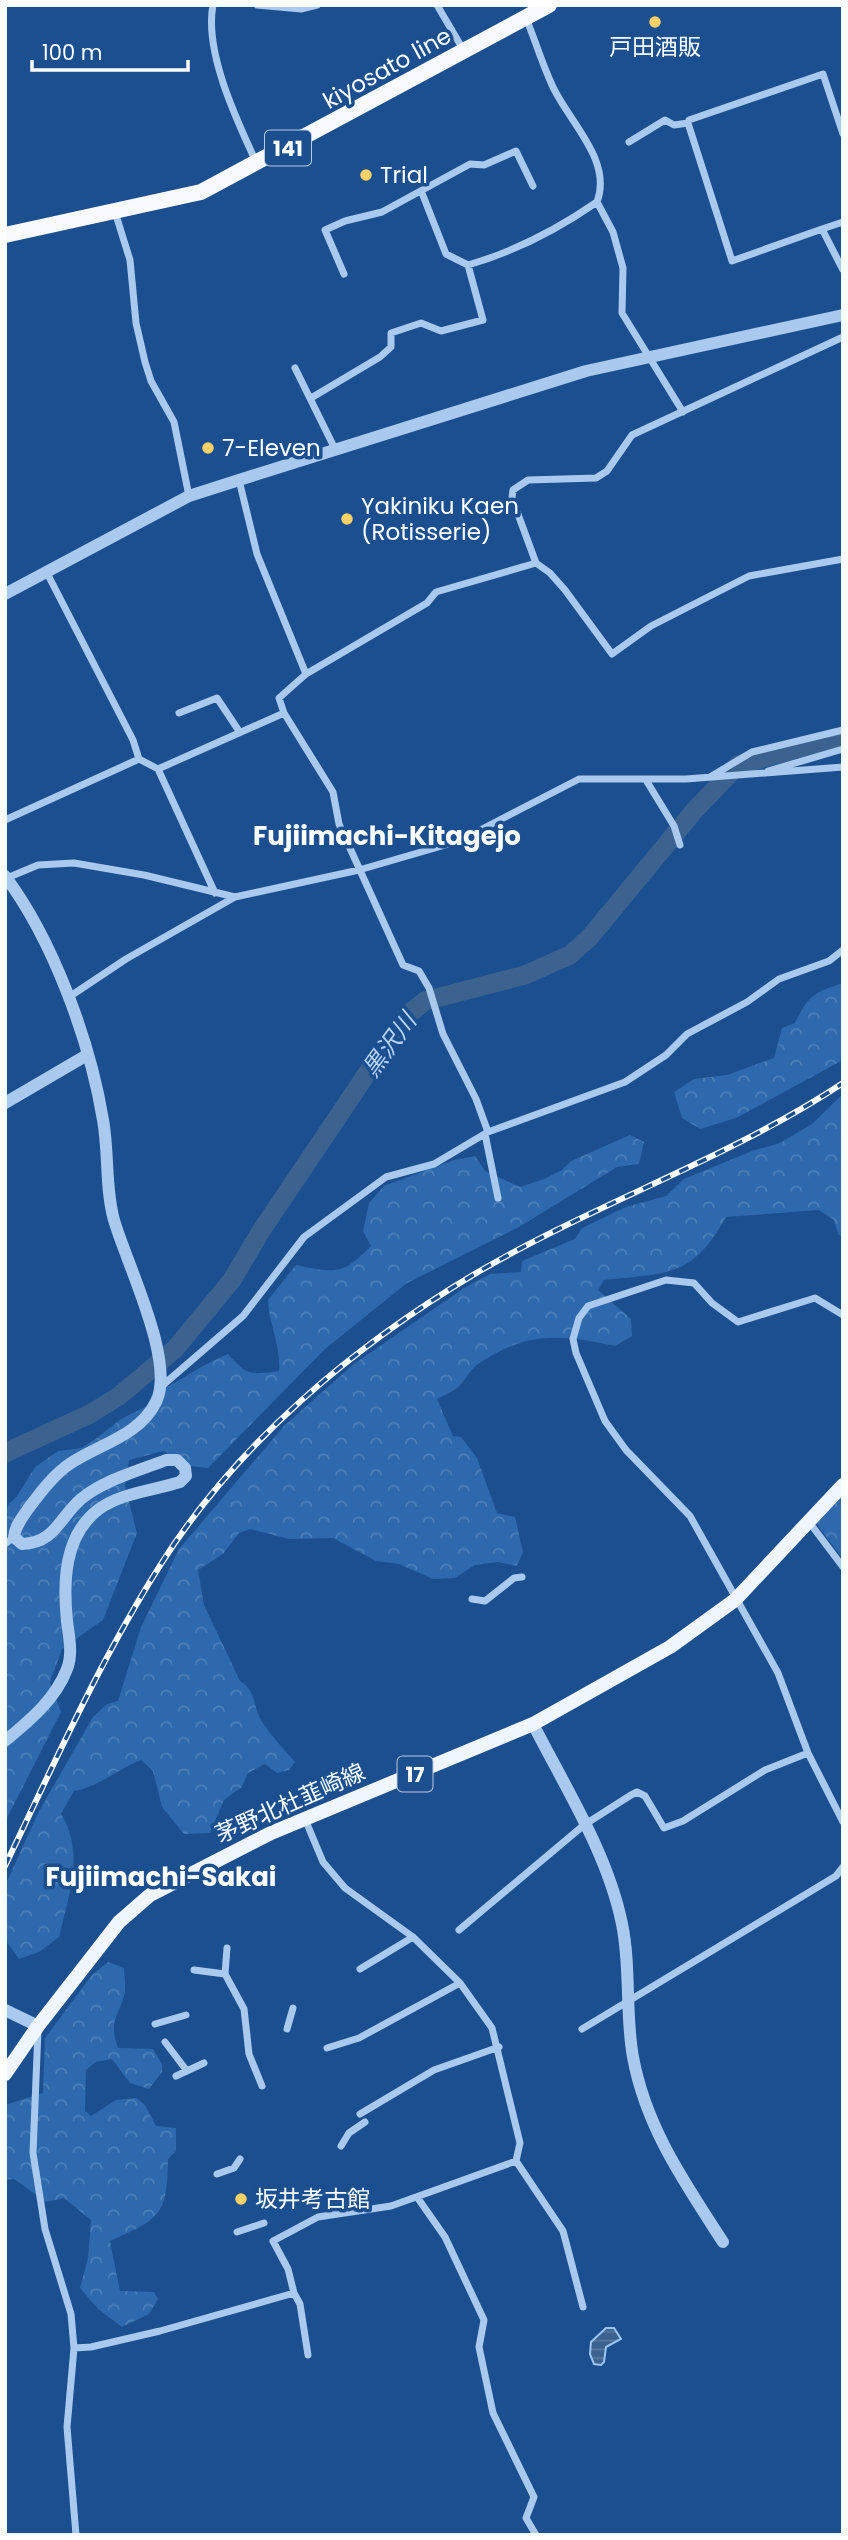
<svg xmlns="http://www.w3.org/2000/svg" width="848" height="2540" viewBox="0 0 848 2540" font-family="Poppins,'Noto Sans JP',sans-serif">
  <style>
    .forest { fill: url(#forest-crowns) }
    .water { fill: url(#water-rules); stroke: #9cc4f0; stroke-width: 2 }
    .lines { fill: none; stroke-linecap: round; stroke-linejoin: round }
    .river { stroke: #3c6290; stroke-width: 19 }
    .minor { stroke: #a9c9ee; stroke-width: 7 }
    .tertiary { stroke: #a9c9ee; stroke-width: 12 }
    .primary { stroke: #f0f6ff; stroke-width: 14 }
    .trunk { stroke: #f8faff; stroke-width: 16 }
    .rail-casing { stroke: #fff; stroke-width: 6 }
    .rail { stroke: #1b4f8f; stroke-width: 3.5; stroke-dasharray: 10; stroke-linecap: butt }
    .poi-dot { fill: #ffd166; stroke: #1b4f8f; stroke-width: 2.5 }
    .labels { text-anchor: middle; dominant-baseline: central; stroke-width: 7; stroke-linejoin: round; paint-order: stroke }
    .shield { fill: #1b4f8f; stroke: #bbcadd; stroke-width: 2 }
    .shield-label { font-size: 21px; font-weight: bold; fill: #fff }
    .poi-label { font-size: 23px; fill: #fff; stroke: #1b4f8f; text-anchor: start }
    .street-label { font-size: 23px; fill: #fff; stroke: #1b4f8f }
    .water-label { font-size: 24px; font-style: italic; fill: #b5d3f5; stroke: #1b4f8f }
    .quarter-label { font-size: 26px; font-weight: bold; fill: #fff; stroke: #1b4f8f }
  </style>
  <defs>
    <pattern id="forest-crowns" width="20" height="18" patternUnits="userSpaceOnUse" patternTransform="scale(1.75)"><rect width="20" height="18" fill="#2e69ad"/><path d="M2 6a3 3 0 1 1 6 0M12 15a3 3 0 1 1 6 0" fill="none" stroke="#4d80b9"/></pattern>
    <pattern id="water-rules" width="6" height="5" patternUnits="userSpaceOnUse" patternTransform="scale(1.75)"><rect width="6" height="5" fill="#3c6290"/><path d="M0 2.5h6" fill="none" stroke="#597aa1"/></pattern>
  </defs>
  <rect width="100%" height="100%" fill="#1b4f8f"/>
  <path class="forest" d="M843 983V1060L736 1118 700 1129 682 1118 674 1092 694 1079 727 1075 774 1058 782 1028 795 1023C808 996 814 992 843 983Z
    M843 1094V1237L838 1234 834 1220 819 1210 726 1217C692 1278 668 1273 604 1280L598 1290 631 1319 632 1336 615 1346C561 1334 526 1331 478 1364 469 1370 465 1382 456 1389 450 1393 443 1396 437 1399L453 1436 461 1437 477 1458 497 1513 515 1517 523 1552 517 1566 498 1562 475 1565 455 1578 433 1579 399 1564 376 1561 333 1538 289 1539 250 1529 239 1533 223 1554 198 1570 204 1605 240 1681C258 1692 252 1708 263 1723 272 1737 284 1749 295 1762L289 1770 277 1773 265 1764 248 1773 242 1787 224 1800 210 1833 184 1834 162 1807 153 1771 141 1760C118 1769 98 1787 74 1791L61 1814C85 1852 69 1895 59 1937L39 1952 19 1959 5 1940V1886L38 1813 93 1717 107 1704 118 1701 141 1627 179 1549 284 1426 354 1364 464 1288 490 1274 521 1272 522 1261 575 1239 582 1228 626 1207 666 1196 684 1179 752 1151 780 1143 812 1124Z
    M630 1135 644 1142 639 1164 617 1167 519 1227 407 1283 325 1349 208 1468 189 1466 163 1451 129 1460 125 1486 137 1533 103 1620 62 1649 50 1682 61 1712 5 1822V1508L17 1496 35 1467 58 1451 81 1448 93 1441 121 1419 147 1406 151 1396C178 1382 201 1365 228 1354 247 1376 251 1375 279 1371 281 1345 269 1325 268 1300L296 1265C335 1273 342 1276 371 1246L363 1231 369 1203 384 1186 454 1160 475 1156 485 1171 520 1187 544 1179 562 1170 571 1161Z
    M843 1492V1559L815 1522Z
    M108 1962 124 1968C124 1975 126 1985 125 1992 119 2017 108 2019 118 2048L153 2049 162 2064V2072L149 2089 130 2083 112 2059 96 2062 86 2070 85 2111 91 2116 116 2100 136 2098 145 2105 156 2126 176 2128V2151L168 2159C167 2216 161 2218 110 2241L120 2291 154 2292 158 2299 149 2314 122 2327 98 2309 80 2288 88 2258 91 2220 64 2198 46 2202 14 2179 5 2180V2105L43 2093 45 2038 92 1975Z"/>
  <path class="water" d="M606 2328H614L621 2339 606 2347 604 2362 601 2365 594 2364 590 2354 591 2342Z"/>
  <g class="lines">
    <path class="river" d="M5 1453 90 1414 119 1396 175 1349 232 1280 261 1231 405 1017 425 1001 525 975 570 955 590 937 694 811 738 765 843 736"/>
    <path class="minor" d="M213 5C204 52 237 121 257 164
      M257 5 301 9 317 5
      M437 5 464 51
      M526 18C535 40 542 63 552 85 568 121 613 160 597 202L613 232 623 268 622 313 683 412
      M688 123 732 261 822 229
      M629 142 665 120 674 125 688 123 689 120 823 74 843 134
      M422 193 446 254 468 265C513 252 558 229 597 202
      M115 212 130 260 136 323 145 362 151 381 174 422 189 496
      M843 222 822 229 843 270
      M344 274 325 230 345 221 382 212 470 164 484 165 516 151 533 186
      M843 337 632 435 607 471 596 478 528 480 513 490 512 498 536 563 550 573 565 590 612 654 651 626 749 576 843 559
      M295 368 335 449
      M311 398 380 357 391 347V333L421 323 441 331 483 320 468 265
      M239 480 257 554 306 674
      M47 573 133 740 139 759 158 769 284 713
      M179 713 217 698 239 731
      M158 769 215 893
      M768 771 843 749
      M710 777 752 752 843 730
      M646 780 674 826 680 845
      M5 820 139 759
      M7 878 38 865 74 863 144 875 235 897 359 870 459 841 579 779H686L843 767
      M69 997 126 959 235 897
      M488 1132 476 1099 443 1034 429 988 419 971 403 965 339 824 333 792 284 713 279 698 306 674 427 603 436 592 536 563
      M485 1134 498 1198
      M843 1315 815 1298 738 1322 712 1303 694 1283 666 1280 588 1306 579 1318 573 1339 576 1353 605 1421 626 1450 690 1516 778 1673 808 1753 843 1822
      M163 1385 243 1316 304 1237 386 1177 434 1164 488 1132 625 1082 666 1055 687 1034 747 1002 779 979 829 961 843 950
      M809 1522 843 1567
      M5 1544 14 1537
      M472 1599 485 1601 514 1578 522 1577
      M305 1819 323 1862 345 1888 413 1937 460 1983 492 2028 520 2143 516 2161 563 2231 583 2307
      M459 1930 584 1825 631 1795 637 1792 645 1796 664 1828 683 1821 765 1770 808 1753
      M227 1948 225 1974 244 2009 249 2054 262 2086
      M360 1969 413 1937
      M194 1970 225 1974
      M155 2024 186 2015
      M287 2029 293 2008
      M582 2029 836 1876 843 1867
      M38 2030 33 2153 45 2229 71 2314 74 2348 67 2427 76 2535
      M165 2042 187 2071
      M327 2048 359 2038 460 1983
      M176 2076 204 2063
      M360 2114 434 2070 499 2047
      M341 2146 349 2133 365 2122
      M217 2174 234 2168 240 2159
      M417 2197 445 2237 484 2320 479 2347 493 2413 534 2497 526 2518 536 2535
      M237 2232 264 2223
      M294 2293 300 2304 308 2355
      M74 2348 91 2347 160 2331 294 2293 288 2269 273 2241 318 2217 391 2206 516 2161"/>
    <path class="tertiary" d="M5 594 189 496 239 480 586 371 843 315
      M5 876C53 940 90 1041 103 1120 109 1153 105 1188 114 1220 127 1265 176 1362 156 1402 140 1435 100 1444 71 1463 54 1474 40 1493 28 1509 22 1518 15 1526 14 1537L22 1544C55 1543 59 1518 81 1499 104 1480 138 1471 166 1460H177L185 1468 186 1476 180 1482C155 1490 121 1493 99 1509 64 1535 63 1582 67 1621 69 1637 73 1654 67 1669 55 1700 30 1720 5 1741
      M5 1103 87 1055
      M533 1724C565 1787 608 1854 622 1924 631 1967 625 2013 633 2057 646 2128 685 2183 723 2242
      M5 2010 38 2026"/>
    <path class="primary" d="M5 2074 38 2026 119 1922 150 1895 271 1833 533 1724 670 1647 735 1600 843 1485"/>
    <path class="trunk" d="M5 235 201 192 549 5"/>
    <defs>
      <path id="rail" d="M5 1866C54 1764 100 1660 161 1564 238 1442 355 1345 478 1272 596 1203 728 1159 843 1083"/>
    </defs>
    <use href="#rail" class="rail-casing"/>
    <use href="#rail" class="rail"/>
  </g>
  <g class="poi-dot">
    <circle cx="655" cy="22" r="7"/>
    <circle cx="366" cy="175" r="7"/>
    <circle cx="208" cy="448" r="7"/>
    <circle cx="347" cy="519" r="7"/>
    <circle cx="241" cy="2199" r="7"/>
  </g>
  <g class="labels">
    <g class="shield">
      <rect x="265" y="130.5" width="46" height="35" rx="5"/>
      <rect x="397.5" y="1756.5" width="35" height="35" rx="5"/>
    </g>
    <g class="shield-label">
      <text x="288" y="148">141</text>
      <text x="415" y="1774">17</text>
    </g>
    <g class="poi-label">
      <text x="655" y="47" text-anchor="middle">戸田酒販</text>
      <text x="380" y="175">Trial</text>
      <text x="222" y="448">7-Eleven</text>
      <text x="361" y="506">Yakiniku Kaen<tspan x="361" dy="26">(Rotisserie)</tspan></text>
      <text x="255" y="2199">坂井考古館</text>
    </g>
    <g class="street-label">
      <text transform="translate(387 68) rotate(-29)">kiyosato line</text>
      <text transform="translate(290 1803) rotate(-24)">茅野北杜韮崎線</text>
    </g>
    <g class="water-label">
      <text transform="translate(389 1045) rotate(-54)">黒沢川</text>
    </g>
    <g class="quarter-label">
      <text x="387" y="836">Fujiimachi-Kitagejo</text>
      <text x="161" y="1877">Fujiimachi-Sakai</text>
    </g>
  </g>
  <rect width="848" height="2540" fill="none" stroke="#ffffff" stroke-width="14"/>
  <path d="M32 60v10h156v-10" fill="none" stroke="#ffffff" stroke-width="3.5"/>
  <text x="42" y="60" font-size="21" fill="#ffffff" stroke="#1b4f8f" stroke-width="5" paint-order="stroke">100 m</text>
</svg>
